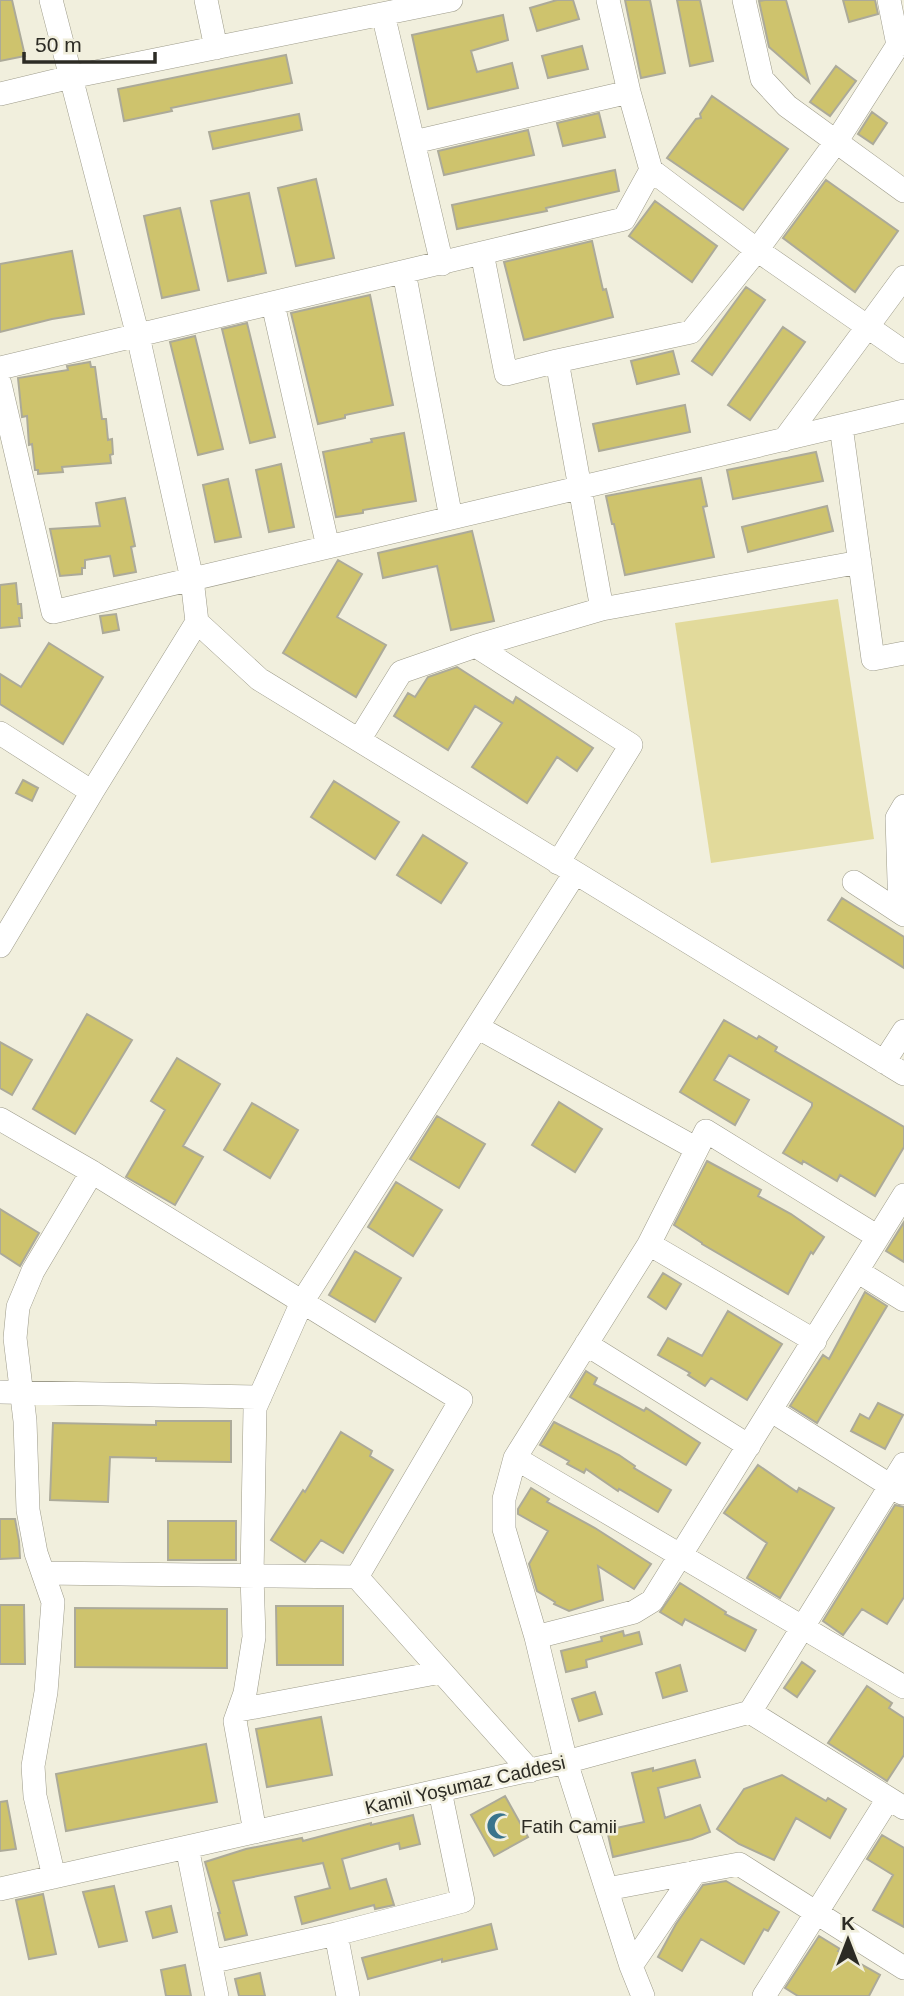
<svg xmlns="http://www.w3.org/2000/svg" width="904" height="1996" viewBox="0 0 904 1996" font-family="Arial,sans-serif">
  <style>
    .green { fill: #e2da9b }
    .building { fill: #cec36d; stroke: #acaa99; stroke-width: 2 }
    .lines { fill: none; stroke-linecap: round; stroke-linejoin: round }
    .minor-casing { stroke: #9d9b8a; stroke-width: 24 }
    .minor { stroke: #fff; stroke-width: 23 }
    .labels { text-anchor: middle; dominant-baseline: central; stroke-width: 5; stroke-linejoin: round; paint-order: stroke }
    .street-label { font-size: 19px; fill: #2c2b24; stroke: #f1efdd }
    .poi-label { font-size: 19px; fill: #2c2b24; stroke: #f1efdd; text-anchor: start }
  </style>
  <rect width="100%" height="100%" fill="#f1efdd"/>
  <path class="green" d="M838 599 874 839 711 863 675 623Z"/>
  <path class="building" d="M0 0H12L25 56 0 61Z
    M557 0H573L579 19 537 31 530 8Z
    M625 0H650L665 73 641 78Z
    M677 0H700L713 61 690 66Z
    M765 0H786L809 82 769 47 759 1Z
    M843 0H875L878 14 849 22Z
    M503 15 508 40 471 51 477 72 512 63 518 88 428 109 412 35Z
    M582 46 588 69 548 78 542 56Z
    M286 55 292 83 171 108 172 111 124 121 118 89Z
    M836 66 856 81 830 116 810 102Z
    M712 96 788 149 743 210 667 158 696 119 701 118 700 114Z
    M872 112 887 123 873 144 858 134Z
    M599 113 605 137 563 146 557 123Z
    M299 114 302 130 213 149 209 132Z
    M528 130 534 155 444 175 438 151Z
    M615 170 619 191 546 208 547 211 457 229 452 205Z
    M316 179 334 258 296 266 278 188Z
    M826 180 898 231 855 292 783 238Z
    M249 193 266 273 228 281 211 201Z
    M655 201 717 246 692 282 629 236Z
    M180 208 199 290 162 298 144 216Z
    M592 241 603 290 606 289 613 317 524 340 504 262Z
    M72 251 84 314 52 319 0 332V264Z
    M746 287 765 300 712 375 692 361Z
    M370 295 393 405 345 415V418L318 424 291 313Z
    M247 323 275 437 250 443 222 329Z
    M783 327 805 342 750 420 728 405Z
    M195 336 223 449 198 455 170 342Z
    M673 351 679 374 637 384 631 361Z
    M90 362 91 367H95L102 419H106L108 440 112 439 113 454 110 455 111 463 62 467 63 472 38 474V470H35L32 444 29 445 27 416 22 417 18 378 68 370 67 366Z
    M685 405 690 432 599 451 593 424Z
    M404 433 416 501 363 510V513L336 517 323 452 372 442 371 439Z
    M816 452 823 481 733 499 727 470Z
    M281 464 294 527 269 532 256 470Z
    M701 478 707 506 703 507 714 557 625 575 614 524H612L606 496Z
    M228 479 241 537 215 542 203 485Z
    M125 498 135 546 131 547 136 572 114 576 110 556 85 560V568H82V574L60 576 50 529 100 526 96 503Z
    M827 506 833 531 748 552 742 527Z
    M472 531 494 621 451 630 437 566 383 578 378 553Z
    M338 560 362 574 337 617 386 645 356 697 283 653Z
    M16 583 18 604H21L22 618H19L20 626 0 628V585Z
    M116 614 119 630 103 633 100 616Z
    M49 643 103 677 63 744 0 704V674L21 687Z
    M457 667 513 703 516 697 593 748 577 771 557 757 527 803 472 767 502 723 475 706 448 750 394 716 408 693 415 697 428 677Z
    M23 780 38 788 32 801 16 793Z
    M334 781 399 822 375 859 311 817Z
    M423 835 467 863 441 903 397 875Z
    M842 898 904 937V968L828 920Z
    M87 1014 132 1040 75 1134 33 1109Z
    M724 1020 757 1039 759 1036 777 1047 775 1051 904 1127V1147L875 1196 840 1175 837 1181 803 1161 802 1164 783 1153 812 1106V1103L729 1055 714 1080 749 1100 735 1125 680 1092Z
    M0 1042 32 1060 12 1095 0 1088Z
    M177 1058 220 1084 183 1146 203 1157 175 1205 126 1177 165 1110 151 1101Z
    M559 1102 602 1129 575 1172 532 1145Z
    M252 1103 298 1130 270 1178 224 1150Z
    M437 1116 485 1144 459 1188 410 1159Z
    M707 1161 761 1190 758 1196 791 1214 824 1237 813 1254 811 1252 788 1294 702 1244V1243L674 1225Z
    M396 1182 442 1210 413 1256 368 1227Z
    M0 1209 39 1233 20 1266 0 1253Z
    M904 1222V1262L886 1251Z
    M355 1251 401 1278 375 1322 329 1295Z
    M663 1273 681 1284 666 1309 648 1297Z
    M865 1292 887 1306 817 1423 790 1406 823 1355 829 1359Z
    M728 1311 782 1344 747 1400 711 1378 705 1386 688 1375 690 1373 658 1355 668 1338 702 1356Z
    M586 1371 597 1378 594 1384 644 1411 646 1408 700 1443 686 1465 570 1397Z
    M878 1403 903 1415 885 1449 851 1431 860 1414 869 1419Z
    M156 1421H231V1462L156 1461V1458L110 1457 108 1502 50 1500 53 1423 156 1425Z
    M554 1422 619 1455 635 1466 634 1468 671 1490 658 1512 619 1489 618 1491 586 1469 584 1473 567 1464 569 1461 540 1445Z
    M341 1432 372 1451 370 1456 393 1470 343 1553 321 1540 305 1562 271 1540 303 1490 305 1492Z
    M758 1465 797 1492 799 1488 834 1508 780 1598 747 1578 767 1543 724 1513Z
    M531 1488 549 1499 547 1502 595 1528 651 1564 634 1589 598 1566 603 1600 569 1611 554 1604 555 1602 537 1591 529 1564 548 1531 518 1514V1509Z
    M895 1505 904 1507V1597L887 1624 862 1609 843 1635 823 1621Z
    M0 1519H15L19 1541 20 1558 0 1559Z
    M168 1521H236V1560H168Z
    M680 1583 726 1612 725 1614 756 1630 745 1651 685 1619 682 1625 660 1612Z
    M0 1605H24L25 1664H0Z
    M276 1606H343V1665H277Z
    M75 1608 227 1609V1668L75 1667Z
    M623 1631 624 1636 639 1632 642 1644 586 1660 587 1667 566 1672 561 1651 602 1641 601 1637Z
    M802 1662 815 1671 797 1697 784 1688Z
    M680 1665 687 1691 663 1698 656 1673Z
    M867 1686 892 1703 889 1708 904 1718V1755L887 1781 828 1743Z
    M595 1692 602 1714 579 1721 572 1699Z
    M321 1717 332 1775 267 1787 256 1729Z
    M206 1744 217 1802 66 1831 56 1774Z
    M695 1760 700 1777 658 1788 665 1818 700 1805 710 1832 692 1839 613 1857 607 1830 644 1822 632 1773 653 1768V1771Z
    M782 1775 826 1801 828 1798 846 1809 830 1838 796 1818 774 1860 739 1844 717 1829 744 1789Z
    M505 1796 528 1837 494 1856 471 1815Z
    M7 1801 16 1849 0 1851V1802Z
    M413 1815 420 1844 400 1849 399 1843 342 1859 350 1889 386 1879 394 1905 375 1909 374 1905 302 1924 295 1897 330 1888 323 1863 233 1881 247 1935 225 1940 218 1913H220L205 1862 246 1849 302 1838 303 1841 371 1823V1825Z
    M882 1835 904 1848V1927L873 1910 893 1875 867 1859Z
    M726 1881 779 1912 768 1931 764 1929 744 1964 701 1939 682 1971 658 1957 676 1924 703 1885Z
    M114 1886 127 1941 99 1947 83 1892Z
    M43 1894 56 1954 29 1959 16 1900Z
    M171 1906 177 1932 153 1938 146 1912Z
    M491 1924 497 1949 442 1962V1959L368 1979 362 1958Z
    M819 1936 840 1949 838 1951 880 1975 869 1996H798L785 1988Z
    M185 1965 191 1996H166L161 1970Z
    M260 1973 265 1996H239L235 1979Z"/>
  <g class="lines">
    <defs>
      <path id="minor" d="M51 0 138 336 192 579 197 622 259 679 904 1074
        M206 0 216 48
        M608 0 629 92 651 170 757 250 904 352
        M744 0 762 79 787 106 904 191
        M889 0 898 45
        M383 14 442 264
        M0 94 71 77 451 0
        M414 142 629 92
        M482 253 506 374 557 361 691 332 757 250 836 142 898 45 904 44
        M404 272 451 518
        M273 304 328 547
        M557 361 602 609
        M0 368 624 219 651 170
        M0 384 53 612 904 411
        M841 426 873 659 904 653
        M784 440 904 277
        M476 646 631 745 558 863
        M0 733 92 792 197 622
        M359 740 401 672 476 646 602 609 860 562
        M854 882 904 915
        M900 912 897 818 904 806
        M0 946 92 792
        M477 1027 697 1149
        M884 1062 904 1031
        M0 1119 92 1172 461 1400 357 1577 530 1771
        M649 1244 815 1341
        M857 1271 904 1300
        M586 1344 749 1446
        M0 1392 260 1397
        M772 1411 902 1493
        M515 1458 904 1687
        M44 1573 357 1577
        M536 1637 634 1612 652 1601 904 1195
        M239 1710 441 1672
        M750 1712 904 1464
        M255 1832 235 1721 245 1693 254 1637 252 1576 255 1408 302 1302 575 873
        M187 1847 217 1996
        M54 1877 35 1796 33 1766 46 1692 53 1602 36 1553 28 1510 25 1421 15 1338 18 1307 33 1271 92 1172
        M0 1889 566 1762 750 1712 904 1808
        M607 1889 739 1864 904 1968
        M336 1934 348 1996
        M210 1962 336 1934 463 1901 440 1791
        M631 1966 695 1872
        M643 1996 631 1966 566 1762 536 1637 504 1529V1499L515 1458 649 1244 706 1131 878 1237
        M764 1996 888 1799"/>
    </defs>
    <use href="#minor" class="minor-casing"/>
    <use href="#minor" class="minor"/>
  </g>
  <defs>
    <symbol id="mosque-bare" viewBox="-9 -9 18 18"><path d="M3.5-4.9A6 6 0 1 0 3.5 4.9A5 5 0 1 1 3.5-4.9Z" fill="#39748c" stroke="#f1efdd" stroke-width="2.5" paint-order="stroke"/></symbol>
  </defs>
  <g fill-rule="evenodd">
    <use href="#mosque-bare" x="481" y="1807" width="38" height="38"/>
  </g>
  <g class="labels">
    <g class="street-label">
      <text transform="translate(465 1785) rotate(-13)">Kamil Yoşumaz Caddesi</text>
    </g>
    <g class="poi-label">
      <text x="521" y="1826">Fatih Camii</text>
    </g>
  </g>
  <g transform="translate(848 1940)" stroke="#f1efdd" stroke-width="5" paint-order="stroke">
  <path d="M0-5L12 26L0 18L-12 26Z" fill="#2c2b24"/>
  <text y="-10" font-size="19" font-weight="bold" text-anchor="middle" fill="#2c2b24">K</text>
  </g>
  <path d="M24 52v10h131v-10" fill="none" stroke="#2c2b24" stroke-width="3.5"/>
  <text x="35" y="52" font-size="21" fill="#2c2b24" stroke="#f1efdd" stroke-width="5" paint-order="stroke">50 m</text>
</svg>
